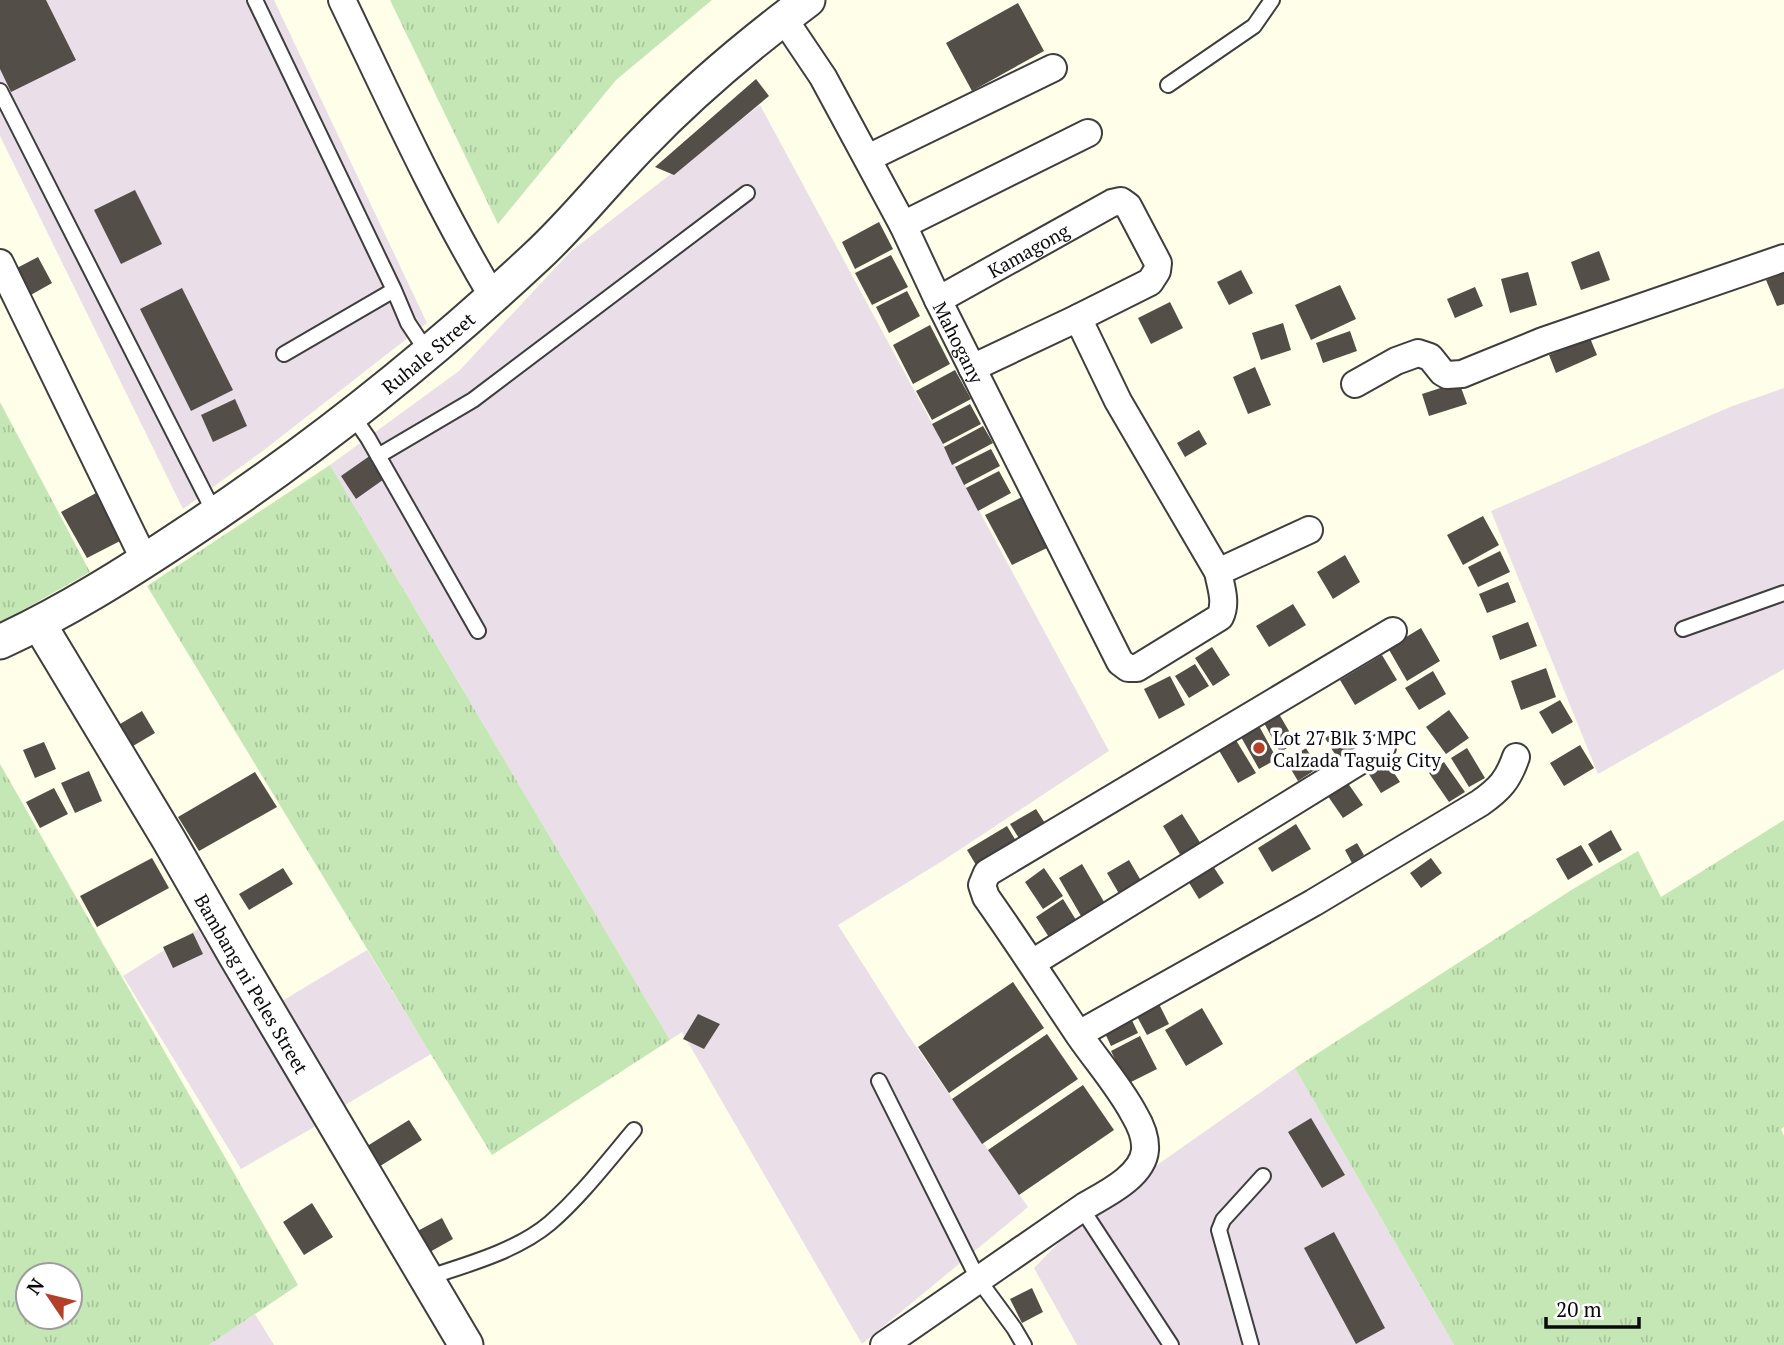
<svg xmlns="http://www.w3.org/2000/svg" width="1784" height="1345" viewBox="0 0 1784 1345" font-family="'PT Serif',serif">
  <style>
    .industrial { fill: #eadfe9 }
    .grass { fill: url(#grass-tufts); fill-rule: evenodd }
    .building { fill: #534e48 }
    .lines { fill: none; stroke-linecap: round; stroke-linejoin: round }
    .service-casing { stroke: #3e3e3e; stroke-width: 18 }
    .minor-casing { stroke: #3e3e3e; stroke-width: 30 }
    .tertiary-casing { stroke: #3e3e3e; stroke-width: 37 }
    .service { stroke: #fff; stroke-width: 14 }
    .minor { stroke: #fff; stroke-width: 26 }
    .tertiary { stroke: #fff; stroke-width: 33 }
    .poi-dot { fill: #b54029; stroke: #fff; stroke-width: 2.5 }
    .labels { text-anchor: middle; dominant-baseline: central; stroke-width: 7; stroke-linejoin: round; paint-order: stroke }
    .street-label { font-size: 19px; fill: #0b0b0b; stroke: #fff }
    .poi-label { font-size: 19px; fill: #0b0b0b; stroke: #fff; text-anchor: start }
  </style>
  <defs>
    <pattern id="grass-tufts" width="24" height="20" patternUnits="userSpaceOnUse" patternTransform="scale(1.75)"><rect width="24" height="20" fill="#c4e7b5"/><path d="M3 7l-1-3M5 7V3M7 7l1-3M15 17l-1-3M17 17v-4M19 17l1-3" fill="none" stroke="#a7c59a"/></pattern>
  </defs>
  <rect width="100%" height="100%" fill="#fefee9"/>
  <path class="industrial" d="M0 0H274L427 323 264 450 183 509 0 136Z
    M760 105 1109 751 944 860 838 925 908 1035 1028 1207 862 1344 682 1032 670 1040 330 465 459 371 570 252Z
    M1784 388V669L1598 774 1491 511 1730 407Z
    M198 929 316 1126 241 1169 123 976Z
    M367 950 431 1054 345 1105 282 1001Z
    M1295 1068 1454 1345H1077L1034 1268 1086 1215Z
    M255 1314 274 1345H209Z"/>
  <path class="grass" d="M390 0H712L616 80 498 224Z
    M0 402 90 572 0 623Z
    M330 465 670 1040 492 1155 147 586Z
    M0 764 298 1285 209 1345H0ZM28 1275H70V1317H28Z
    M1784 820V1127L1781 1129 1784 1136V1345H1454L1295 1068 1573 889 1638 851 1661 897Z"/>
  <path class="building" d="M0 0H46L76 60 11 92 0 69Z
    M1018 3 1044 51 972 91 946 43Z
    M756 79 769 96 674 175 655 167Z
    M135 190 162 244 121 264 94 210Z
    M879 222 893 249 855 269 842 242Z
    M1599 251 1610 280 1581 290 1571 262Z
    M891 255 908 287 872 305 855 273Z
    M38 257 52 283 29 296 15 269Z
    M1241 270 1253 293 1229 305 1217 282Z
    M1528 272 1537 305 1510 313 1501 279Z
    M1784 273V304L1777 306 1766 280Z
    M1340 285 1356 319 1311 340 1295 305Z
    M1475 287 1483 306 1455 318 1447 299Z
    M182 288 233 390 191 411 140 309Z
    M907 291 920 316 889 333 876 307Z
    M1170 302 1183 328 1151 344 1138 318Z
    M1283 323 1291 350 1261 360 1252 333Z
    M930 325 950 364 913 384 893 345Z
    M1350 331 1357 351 1323 363 1316 343Z
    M1590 338 1597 355 1556 373 1549 355Z
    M1255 367 1271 405 1248 414 1233 377Z
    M955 370 971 399 932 420 916 391Z
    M1459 382 1467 404 1429 416 1422 394Z
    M235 399 247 426 213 442 201 415Z
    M970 404 981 424 943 444 932 424Z
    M983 426 993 443 952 465 944 447Z
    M1199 430 1207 444 1185 457 1177 443Z
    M991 449 1000 466 964 485 955 467Z
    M371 455 387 477 356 499 341 476Z
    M999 471 1011 493 978 511 966 488Z
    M96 493 122 540 87 558 61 512Z
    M1022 497 1049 547 1012 565 985 515Z
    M1483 516 1499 545 1463 565 1447 535Z
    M1500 551 1510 572 1478 587 1468 567Z
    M1345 555 1360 582 1333 599 1317 572Z
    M1508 582 1516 602 1487 613 1479 594Z
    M1293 604 1306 625 1269 647 1256 626Z
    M1528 622 1537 646 1500 660 1492 636Z
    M1421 628 1440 661 1407 681 1388 648Z
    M1212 647 1230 675 1213 686 1195 658Z
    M1382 655 1397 680 1355 705 1340 680Z
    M1195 664 1209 686 1189 698 1175 676Z
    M1546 668 1556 697 1521 710 1511 681Z
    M1433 671 1446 694 1419 710 1405 688Z
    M1170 676 1185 705 1159 719 1144 689Z
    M1560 700 1573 722 1552 734 1539 712Z
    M1449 710 1469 738 1446 754 1426 727Z
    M142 711 155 733 133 746 120 724Z
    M1279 714 1296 743 1280 752 1264 723Z
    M1259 726 1277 759 1259 769 1241 737Z
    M1342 728 1358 754 1341 764 1325 738Z
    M1234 737 1256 773 1238 783 1217 747Z
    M44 742 56 769 35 778 23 750Z
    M1580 745 1594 768 1564 786 1550 763Z
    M1306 748 1318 768 1298 781 1286 761Z
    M1467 748 1485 778 1469 787 1451 758Z
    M1383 756 1400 782 1381 793 1365 768Z
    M1444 762 1465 792 1449 802 1429 773Z
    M89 771 102 801 75 813 61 783Z
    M255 772 277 807 199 851 178 817Z
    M1343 776 1363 805 1343 818 1323 789Z
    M54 788 68 814 40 828 26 802Z
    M1036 809 1053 836 1027 851 1010 824Z
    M1182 814 1201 844 1181 856 1163 826Z
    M1296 824 1311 849 1272 872 1258 848Z
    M1007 826 1022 851 982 875 967 850Z
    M1611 830 1622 850 1599 863 1588 844Z
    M1357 843 1364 855 1352 863 1345 850Z
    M1581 845 1593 865 1568 880 1556 859Z
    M152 858 169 888 97 927 80 896Z
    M1431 858 1442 873 1421 888 1410 873Z
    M1129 860 1143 884 1121 897 1107 873Z
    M1082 864 1107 907 1084 921 1059 878Z
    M1213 866 1224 883 1199 899 1188 881Z
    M283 868 293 884 249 910 239 894Z
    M1044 868 1063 896 1043 909 1025 882Z
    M1063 899 1081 928 1054 945 1036 917Z
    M193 933 203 954 173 968 163 947Z
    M1013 982 1044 1028 949 1093 918 1047Z
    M1156 998 1169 1024 1147 1035 1133 1009Z
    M1202 1008 1223 1044 1186 1066 1165 1030Z
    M698 1014 720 1024 704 1049 683 1039Z
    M1129 1014 1138 1033 1111 1046 1102 1027Z
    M1047 1034 1078 1079 982 1144 952 1099Z
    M1140 1036 1157 1069 1127 1084 1111 1051Z
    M1083 1085 1114 1130 1019 1195 988 1150Z
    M1311 1118 1345 1175 1322 1188 1288 1132Z
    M409 1120 422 1140 377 1168 364 1148Z
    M312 1203 333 1237 304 1255 283 1222Z
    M442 1218 453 1239 419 1258 408 1236Z
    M1334 1232 1385 1328 1356 1344 1304 1248Z
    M1032 1288 1043 1312 1022 1323 1010 1299Z"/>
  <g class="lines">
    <defs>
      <path id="service" d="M255 0 394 290 408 323 428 353
        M1168 85 1254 26 1272 0
        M0 91 215 514
        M284 354 394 290
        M352 415 368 438 478 631
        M378 456 473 400 747 193
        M1683 629 1784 593
        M879 1081 978 1279 1014 1328 1024 1345
        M1085 1206 1086 1215 1171 1345
        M426 1278C466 1265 517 1251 550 1223 581 1196 607 1162 634 1130
        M1251 1345 1219 1230 1223 1220 1263 1176"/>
      <g id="minor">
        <path d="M342 0C390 100 436 202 493 297"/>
        <path id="s1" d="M784 19 823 77 903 225 938 300 1120 662 1128 668H1137L1220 617C1227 603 1221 587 1218 572L1118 401 1078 318"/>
        <path d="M868 158 1053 68"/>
        <path d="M903 225 1088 133"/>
        <path d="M0 263 145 561"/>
        <path id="s2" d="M938 300 1112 203 1121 201 1128 206 1158 263 1157 271 1150 282 1078 318 972 368"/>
        <path d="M1355 384 1396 361 1418 353 1430 357 1442 372 1447 375 1462 374 1543 341 1784 258"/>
        <path d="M1218 572 1309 530"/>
        <path d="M1032 963 1382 747"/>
        <path d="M1079 1034 1313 903 1480 803C1500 789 1508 780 1516 757"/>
        <path d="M884 1345 1085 1206C1106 1194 1143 1176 1145 1150 1146 1137 1140 1124 1134 1114 1119 1086 1097 1061 1079 1035 1048 989 1018 942 986 897L982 885 987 873 1393 631"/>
      </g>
      <g id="tertiary">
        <path id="s3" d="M39 624 169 840 235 955 466 1345"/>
        <path id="s4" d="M0 642C65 612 127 573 187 533 311 451 427 359 536 257 573 223 605 182 641 145 692 92 749 44 808 0"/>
      </g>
    </defs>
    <use href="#service" class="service-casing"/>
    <use href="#minor" class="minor-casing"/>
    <use href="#tertiary" class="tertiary-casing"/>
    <use href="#service" class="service"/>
    <use href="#minor" class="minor"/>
    <use href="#tertiary" class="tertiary"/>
  </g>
  <circle class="poi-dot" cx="1259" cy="748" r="7"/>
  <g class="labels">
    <g class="street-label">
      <text stroke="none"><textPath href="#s2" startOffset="103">Kamagong</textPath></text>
      <text stroke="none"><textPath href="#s1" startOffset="368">Mahogany</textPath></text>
      <text stroke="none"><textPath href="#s4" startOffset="518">Ruhale Street</textPath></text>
      <text stroke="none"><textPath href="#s3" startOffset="418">Bambang ni Peles Street</textPath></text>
    </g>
    <g class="poi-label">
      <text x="1273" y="737">Lot 27 Blk 3 MPC<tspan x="1273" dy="22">Calzada Taguig City</tspan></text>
    </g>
  </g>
  <g transform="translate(49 1296) rotate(305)"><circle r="33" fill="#ffffff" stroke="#9d9d9d" stroke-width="2"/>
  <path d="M0-5L12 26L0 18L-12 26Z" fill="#b54029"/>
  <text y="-10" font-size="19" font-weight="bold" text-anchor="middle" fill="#0b0b0b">N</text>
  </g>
  <path d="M1546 1317v10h93v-10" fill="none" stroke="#0b0b0b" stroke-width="3.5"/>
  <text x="1556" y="1317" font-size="21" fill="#0b0b0b" stroke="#ffffff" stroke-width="5" paint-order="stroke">20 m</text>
</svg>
